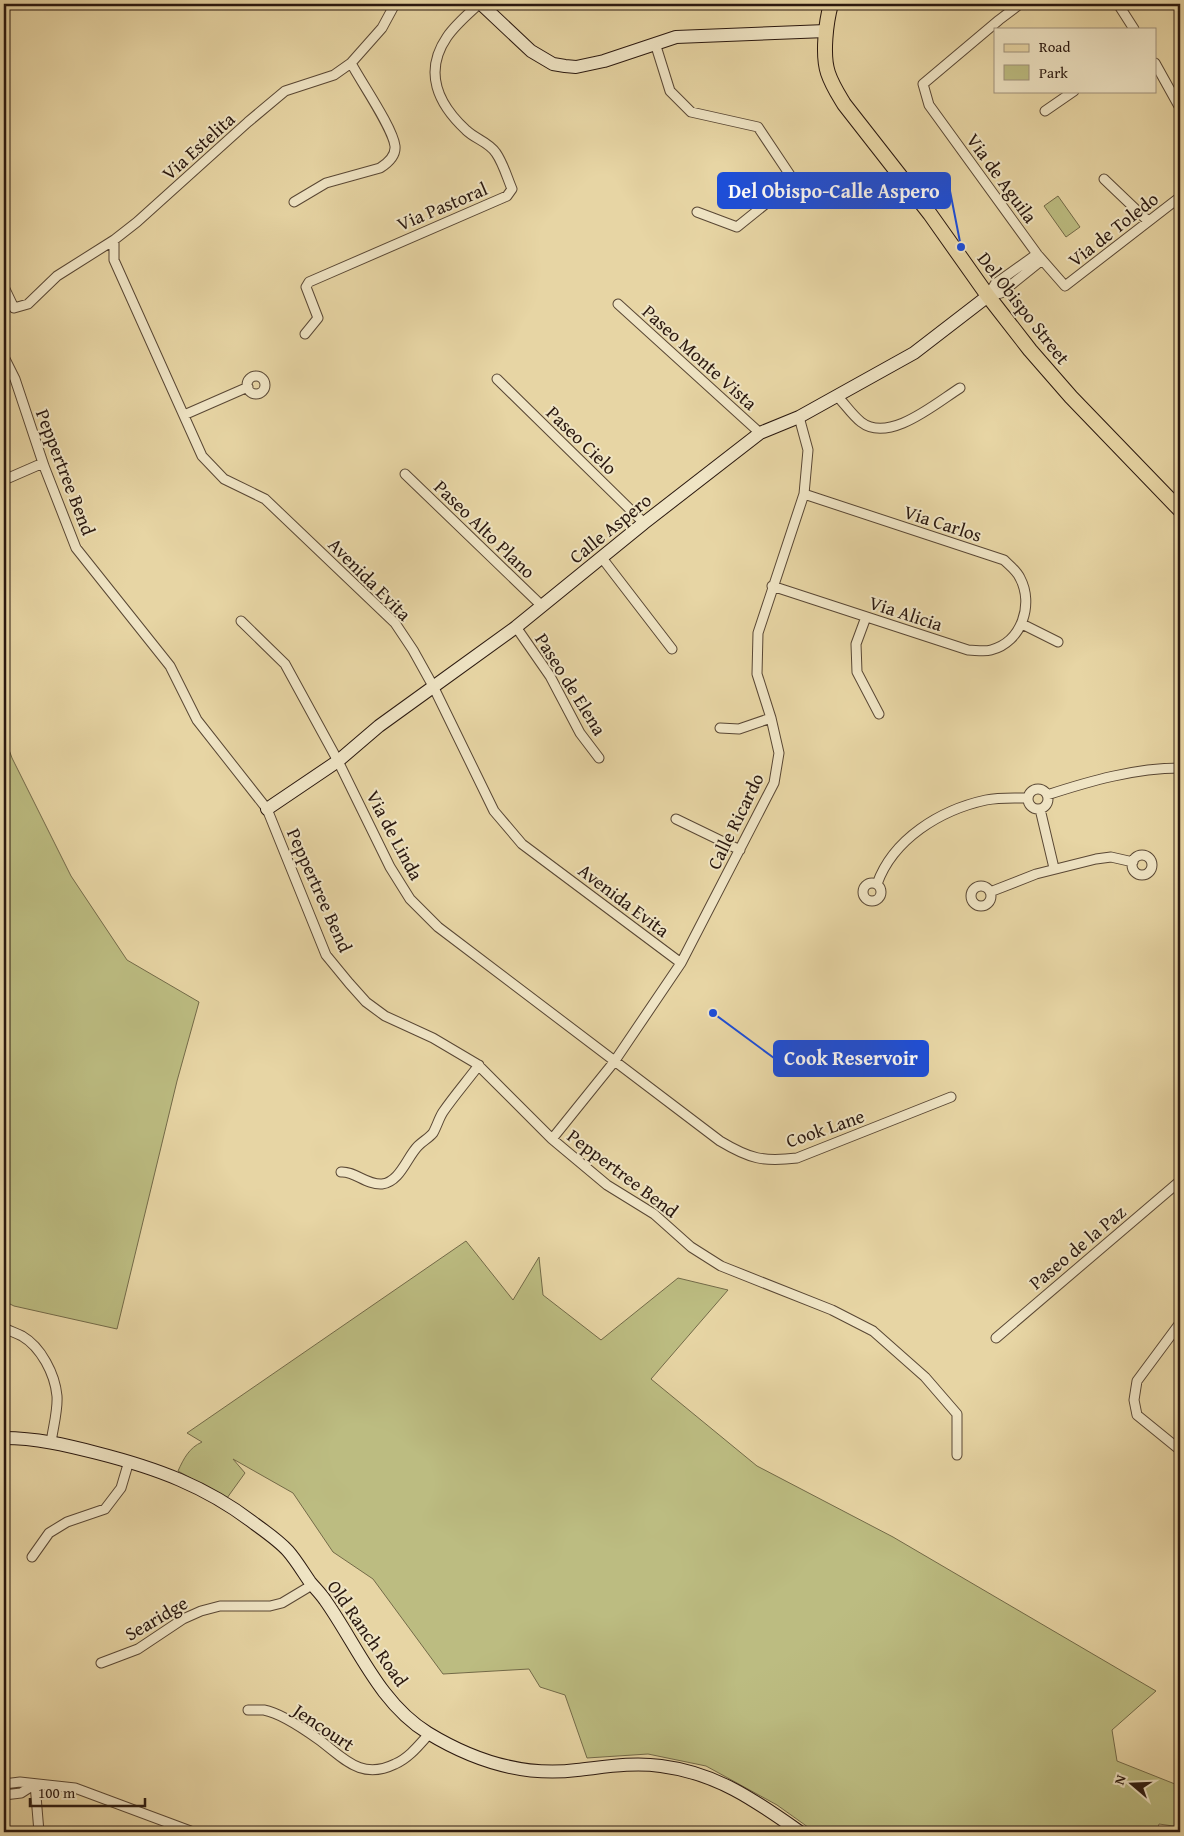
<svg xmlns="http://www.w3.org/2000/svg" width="1184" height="1836" viewBox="0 0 1184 1836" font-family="'Gentium Book Plus',serif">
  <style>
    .green { fill: #bcbc81; stroke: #736a48 }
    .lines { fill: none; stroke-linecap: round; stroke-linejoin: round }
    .street-casing { stroke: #594734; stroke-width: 11 }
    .secondary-casing { stroke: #2a180f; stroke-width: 14 }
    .primary-casing { stroke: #2a180f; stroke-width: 16 }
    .street { stroke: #efe4c4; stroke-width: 9 }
    .secondary { stroke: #efe4c4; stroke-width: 12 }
    .primary { stroke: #e7d5a4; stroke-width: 14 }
    .labels { text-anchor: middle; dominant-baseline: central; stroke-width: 4; stroke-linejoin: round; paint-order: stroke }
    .street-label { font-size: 19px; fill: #2a180f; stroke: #efe4c4 }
    .leader { fill: none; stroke: #1d4ed8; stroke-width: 2 }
    .callout-dot { fill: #1d4ed8; stroke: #efe4c4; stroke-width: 2 }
    .callout { fill: #1d4ed8; stroke: #1d4ed8; stroke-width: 2 }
    .callout-label { font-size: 20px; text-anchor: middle; font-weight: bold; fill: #fff }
  </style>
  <rect width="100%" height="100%" fill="#e7d5a4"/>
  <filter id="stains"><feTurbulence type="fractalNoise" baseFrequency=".004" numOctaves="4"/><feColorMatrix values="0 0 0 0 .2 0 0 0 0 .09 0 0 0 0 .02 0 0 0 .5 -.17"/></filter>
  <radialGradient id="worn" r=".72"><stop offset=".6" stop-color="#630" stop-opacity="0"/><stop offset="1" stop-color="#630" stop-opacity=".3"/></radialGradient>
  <path class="green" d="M1058 196 1080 227 1066 237 1044 206Z
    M4 736 12 758 71 876 127 960 199 1002 177 1081 117 1329 14 1306 4 1301Z
    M466 1241 513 1300 539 1257 543 1295 601 1340 678 1278 728 1290 651 1379 757 1466 893 1537 1156 1691 1112 1730 1117 1761 1180 1786V1827L1159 1824 1157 1832H811L812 1830 777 1805 706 1766 648 1754 587 1758 565 1695 540 1687 529 1669 443 1674 373 1579 333 1552 293 1493 233 1459 245 1473 227 1498 178 1471C184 1458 189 1448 202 1442L187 1433Z"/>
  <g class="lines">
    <defs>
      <path id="street" d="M1020 4 999 20 923 84 929 105 1037 254 1065 286 1180 197
        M1118 4 1134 29
        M655 43 670 91 691 112 758 127 794 181 737 227 697 212
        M1155 63 1180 108
        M1045 111 1074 91
        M1104 179 1148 221
        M294 202 326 183 380 168C388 163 396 156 395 146 393 128 361 82 351 63
        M114 240V260L202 456 224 479 265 499 395 623 413 650 433 686 494 811 522 844 681 963
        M4 287 14 308 28 304 57 276 114 240 137 222 248 122 285 91 334 75 351 63 382 28 395 4
        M988 296 1001 293 1042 260
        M988 296 995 284 1037 254
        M618 304 760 433
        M305 334 318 318 306 287 309 282 507 196 512 189C507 177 503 163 496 153 489 142 475 139 466 130 438 104 423 72 447 37 455 25 468 14 479 4
        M4 357 15 379 44 466 76 548 170 666 197 720 267 809 326 955 349 983 366 1002 385 1016 433 1038 477 1064 552 1139 607 1185 654 1214 691 1247 721 1266 832 1310 873 1331 925 1377 957 1414V1455
        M247 385a9 9 0 1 1 18 0a9 9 0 1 1-18 0Z
        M497 379 644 523
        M837 396C845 404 852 415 861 422 889 444 936 403 960 388
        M184 415 248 387
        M405 474 542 606
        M4 480 43 463
        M602 558 672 649
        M772 586 968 650C975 650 984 652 991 650 1022 642 1034 604 1020 578 1017 571 1009 565 1004 560L804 494
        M866 617 856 644 857 672 879 714
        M241 621 285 664 338 761 390 867 410 899 438 927 720 1141C750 1159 763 1162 797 1158L951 1097
        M1022 624 1058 642
        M516 627 550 676 580 733 599 758
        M720 728 739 729 771 718
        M1028 799a10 10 0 1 1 20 0a10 10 0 1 1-20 0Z
        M1047 795C1090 781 1135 768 1180 768
        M1040 809 1054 868
        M676 819 740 850
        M1132 865a10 10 0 1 1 20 0a10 10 0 1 1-20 0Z
        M863 892a9 9 0 1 1 18 0a9 9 0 1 1-18 0Z
        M877 884C893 839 940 810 986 800 1000 797 1014 798 1028 798
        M971 896a10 10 0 1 1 20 0a10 10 0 1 1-20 0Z
        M990 892 1036 874 1096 859 1111 857 1133 862
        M552 1139 614 1062 681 963 774 783 779 753 771 718 757 674 758 633 804 494 808 450 799 417
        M341 1172C355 1171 366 1185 382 1184 400 1182 407 1157 418 1146 423 1141 429 1138 433 1133 437 1126 439 1118 443 1112 454 1096 467 1081 479 1065
        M1180 1323 1137 1381 1134 1400 1137 1415 1180 1450
        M4 1328C10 1331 16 1333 22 1336 41 1347 55 1374 57 1396 58 1411 53 1427 51 1443
        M996 1338 1180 1181
        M32 1557 49 1533 67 1522 105 1509 121 1488 129 1461
        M101 1663 138 1649 183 1619 201 1611 220 1606H270L282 1603 312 1585
        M248 1710C253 1710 259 1710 264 1710 280 1713 304 1729 318 1739 343 1757 360 1781 395 1764 409 1758 419 1745 429 1734
        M4 1784 20 1782 75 1788 193 1832
        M35 1784 39 1832
        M4 1795 21 1793 35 1784"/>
      <path id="secondary" d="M481 4 531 51 553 64 565 66 576 67 604 61 676 37 826 31
        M267 809 338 761 379 726 516 627 644 523 760 433 799 417 914 353 988 296
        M4 1438C36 1438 66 1445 97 1453 156 1468 206 1486 255 1524 266 1532 279 1541 288 1551 296 1560 303 1572 310 1582 315 1588 321 1594 325 1600 357 1645 379 1703 428 1733 474 1761 523 1777 577 1770 605 1767 632 1762 661 1766 717 1773 756 1801 800 1832"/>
      <path id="primary" d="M831 4C826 22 822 55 828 73 832 85 838 94 844 104L930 214 988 296 1030 350 1071 397 1180 510"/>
    </defs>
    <use href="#street" class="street-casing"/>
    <use href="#secondary" class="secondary-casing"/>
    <use href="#primary" class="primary-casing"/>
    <use href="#street" class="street"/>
    <use href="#secondary" class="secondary"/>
    <use href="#primary" class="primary"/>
  </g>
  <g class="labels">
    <g class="street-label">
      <text transform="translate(198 146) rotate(-42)">Via Estelita</text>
      <text transform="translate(1002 178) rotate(54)">Via de Aguila</text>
      <text transform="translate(442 206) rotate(-23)">Via Pastoral</text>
      <text transform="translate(1113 229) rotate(-38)">Via de Toledo</text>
      <text transform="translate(1024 308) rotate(52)">Del Obispo Street</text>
      <text transform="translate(700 357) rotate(42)">Paseo Monte Vista</text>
      <text transform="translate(582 440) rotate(44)">Paseo Cielo</text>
      <text transform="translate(66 472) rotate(69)">Peppertree Bend</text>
      <text transform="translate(943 523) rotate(18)">Via Carlos</text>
      <text transform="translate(610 528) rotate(-39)">Calle Aspero</text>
      <text transform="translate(485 529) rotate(44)">Paseo Alto Plano</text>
      <text transform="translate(370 579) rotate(45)">Avenida Evita</text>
      <text transform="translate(906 613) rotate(18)">Via Alicia</text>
      <text transform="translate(571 684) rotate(58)">Paseo de Elena</text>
      <text transform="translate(735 821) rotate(-64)">Calle Ricardo</text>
      <text transform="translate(395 835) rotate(62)">Via de Linda</text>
      <text transform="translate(320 890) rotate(66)">Peppertree Bend</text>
      <text transform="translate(624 900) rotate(37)">Avenida Evita</text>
      <text transform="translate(825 1128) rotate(-19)">Cook Lane</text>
      <text transform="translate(623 1173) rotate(37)">Peppertree Bend</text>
      <text transform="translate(1077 1247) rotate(-40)">Paseo de la Paz</text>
      <text transform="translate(156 1618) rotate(-30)">Searidge</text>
      <text transform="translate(368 1633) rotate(55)">Old Ranch Road</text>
      <text transform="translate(324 1727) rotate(34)">Jencourt</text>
    </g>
  </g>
  <path class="leader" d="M961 247L950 191M713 1013L774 1058"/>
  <g class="callout-dot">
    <circle cx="961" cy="247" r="5"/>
    <circle cx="713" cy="1013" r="5"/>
  </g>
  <g class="callout">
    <rect x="718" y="173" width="232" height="35" rx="5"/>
    <rect x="774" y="1041" width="154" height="35" rx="5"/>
  </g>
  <g class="callout-label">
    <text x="834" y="198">Del Obispo-Calle Aspero</text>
    <text x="851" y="1065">Cook Reservoir</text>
  </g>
  <rect width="1184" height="1836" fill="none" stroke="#e7d5a4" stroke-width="20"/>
  <rect x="5" y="5" width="1174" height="1826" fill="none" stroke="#2a180f" stroke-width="2.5"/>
  <rect x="10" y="10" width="1164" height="1816" fill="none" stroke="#2a180f"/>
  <rect x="994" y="28" width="162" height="65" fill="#efe4c4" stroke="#a0927c"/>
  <rect x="1004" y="44" width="25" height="8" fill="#e7d5a4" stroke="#a0927c"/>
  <text x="1039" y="52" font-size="15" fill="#2a180f">Road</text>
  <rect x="1004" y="65" width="25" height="15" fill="#bcbc81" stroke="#a0927c"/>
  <text x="1039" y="78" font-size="15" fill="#2a180f">Park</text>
  <g transform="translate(1132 1784) rotate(289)" stroke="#efe4c4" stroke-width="4" paint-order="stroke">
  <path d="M0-4L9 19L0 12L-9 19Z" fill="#2a180f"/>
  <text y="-8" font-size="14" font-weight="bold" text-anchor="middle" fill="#2a180f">N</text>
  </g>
  <path d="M30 1798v8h115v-8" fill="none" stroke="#2a180f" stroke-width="2.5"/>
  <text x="38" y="1798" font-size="15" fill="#2a180f" stroke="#efe4c4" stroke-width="4" paint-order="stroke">100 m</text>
  <rect width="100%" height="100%" filter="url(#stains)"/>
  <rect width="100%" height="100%" fill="url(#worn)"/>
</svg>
